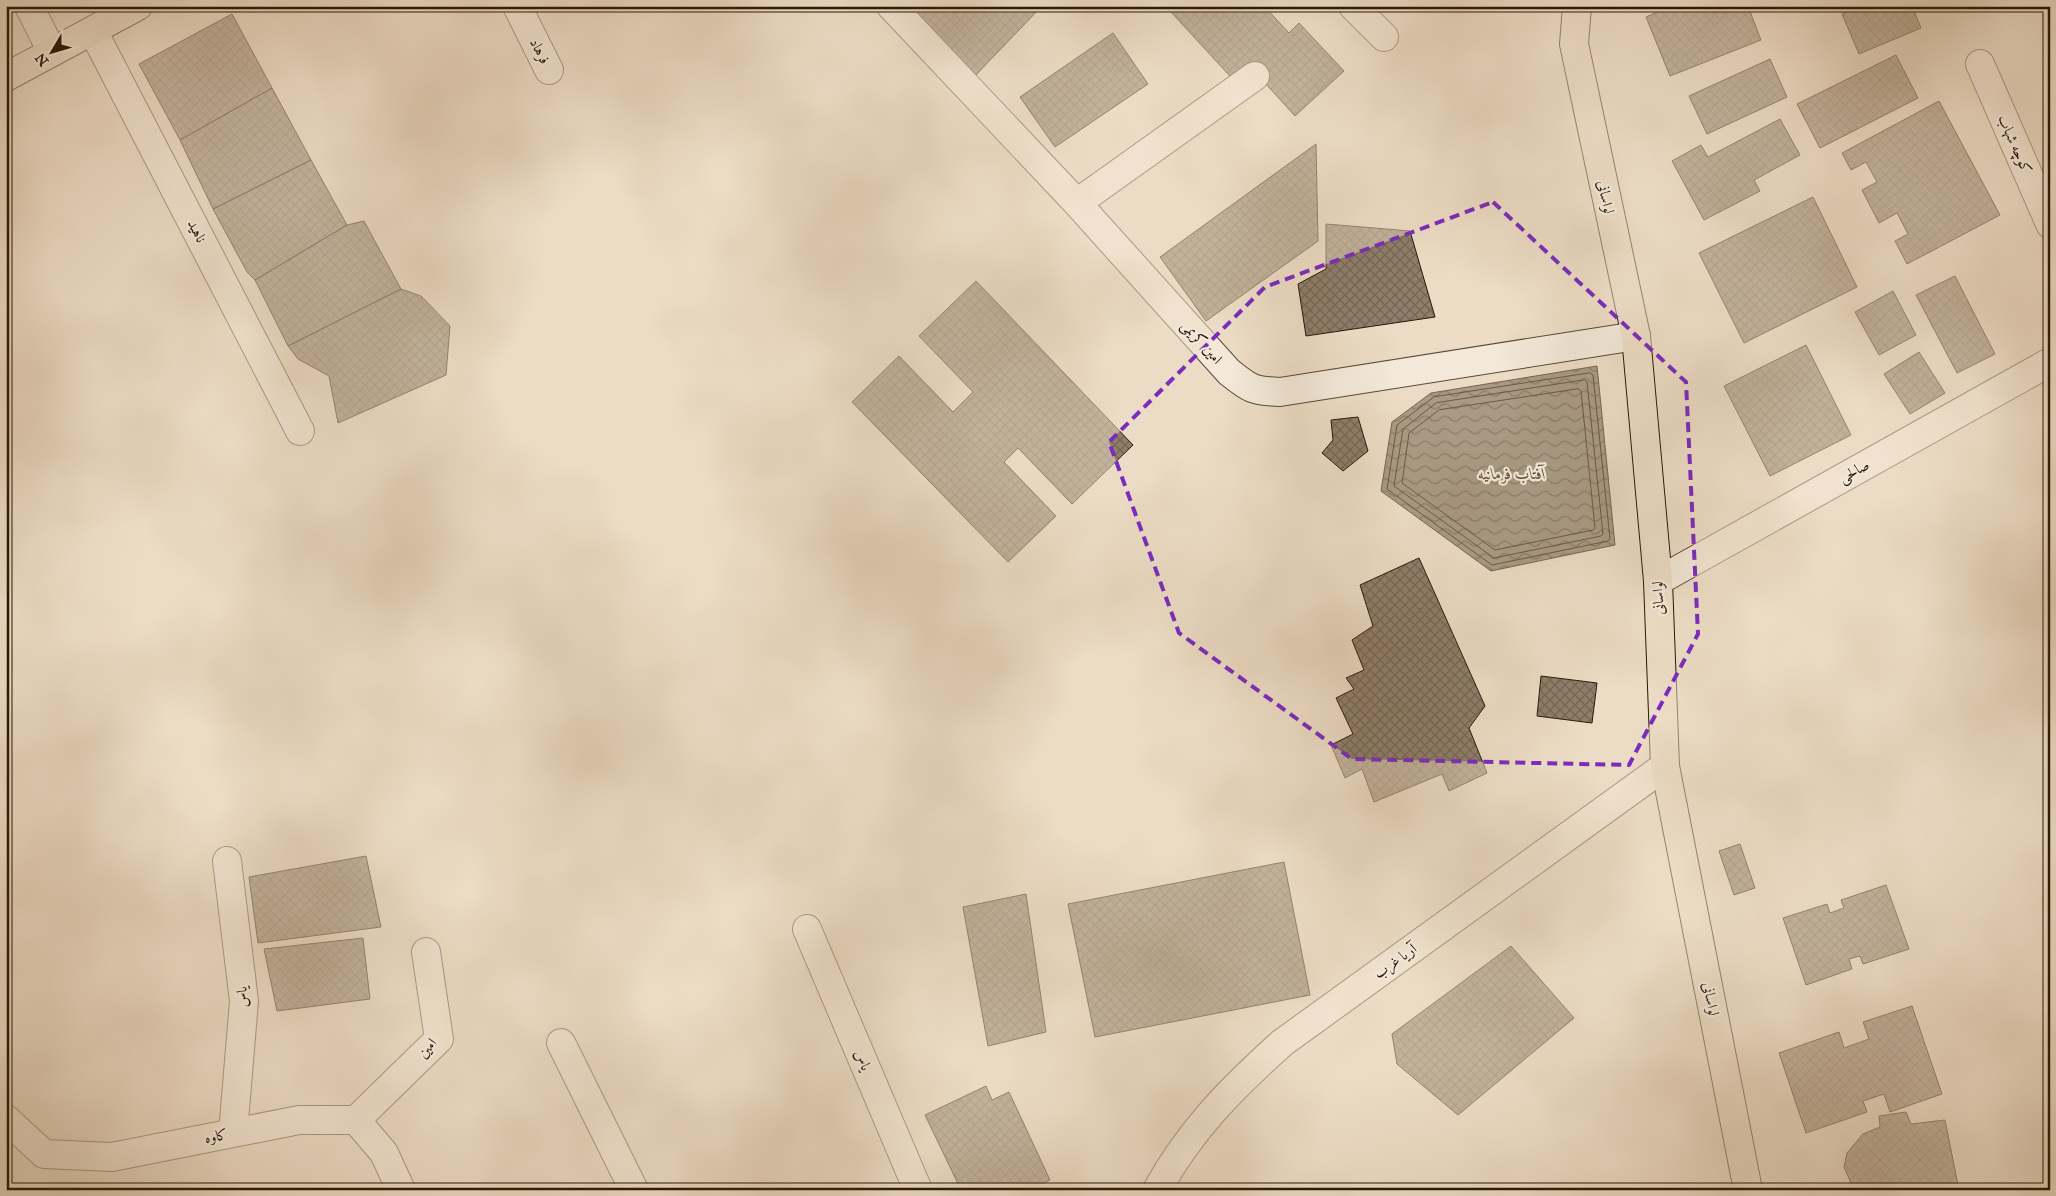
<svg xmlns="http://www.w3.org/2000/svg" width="2056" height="1196" viewBox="0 0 2056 1196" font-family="'IM FELL Great Primer',Amiri,serif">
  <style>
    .water { fill: url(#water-waves); stroke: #756652 }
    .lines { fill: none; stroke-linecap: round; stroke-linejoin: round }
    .shore { stroke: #685a46; stroke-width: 1 }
    .building { fill: url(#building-cross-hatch); stroke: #281907 }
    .minor-casing { stroke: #594a36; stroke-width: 30 }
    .major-casing { stroke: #281907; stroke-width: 30 }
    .minor { stroke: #f3e8d9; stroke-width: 28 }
    .major { stroke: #ecdcc5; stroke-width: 28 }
    .marked { fill: none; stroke: #7b2cbf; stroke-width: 4; stroke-dasharray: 10 6; stroke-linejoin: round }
    .labels { text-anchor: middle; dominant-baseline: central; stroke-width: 4.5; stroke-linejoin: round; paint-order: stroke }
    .street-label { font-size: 15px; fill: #281907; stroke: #f3e8d9 }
    .water-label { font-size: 16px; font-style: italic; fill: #5c4d39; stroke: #f3e8d9 }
  </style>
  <defs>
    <pattern id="water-waves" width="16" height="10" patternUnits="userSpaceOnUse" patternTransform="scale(1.25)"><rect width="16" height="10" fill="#a99a84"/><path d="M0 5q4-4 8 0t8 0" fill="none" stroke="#8a7d6a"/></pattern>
    <pattern id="building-cross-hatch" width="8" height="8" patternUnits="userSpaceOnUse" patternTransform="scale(1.25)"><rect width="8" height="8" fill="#8e7e6a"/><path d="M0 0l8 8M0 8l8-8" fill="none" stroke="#746655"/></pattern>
  </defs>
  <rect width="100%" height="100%" fill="#ecdcc5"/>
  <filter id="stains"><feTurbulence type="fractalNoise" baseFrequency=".004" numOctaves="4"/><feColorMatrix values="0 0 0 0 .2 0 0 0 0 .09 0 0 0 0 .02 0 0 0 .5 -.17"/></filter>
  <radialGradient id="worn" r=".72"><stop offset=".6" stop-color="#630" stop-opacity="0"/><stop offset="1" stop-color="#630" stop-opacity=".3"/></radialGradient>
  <path class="water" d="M1597 366 1615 545 1491 571 1381 491 1392 422 1431 393Z"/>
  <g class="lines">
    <path class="shore" d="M1590 373 1593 375 1610 539 1608 541 1492 565 1387 489 1397 425 1434 397Z
      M1585 380 1587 382 1603 534 1601 536 1494 558 1394 486 1403 429 1436 403Z
      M1578 389 1581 391 1595 528 1593 530 1495 550 1402 483 1409 433 1439 410Z"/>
  </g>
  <path class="building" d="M928 6H1042L972 79 911 18Z
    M1177 6H1264L1289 33 1299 23 1344 71 1295 116 1256 73 1240 87 1171 12Z
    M1671 6H1748L1761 40 1670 76 1646 17Z
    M1859 6H1912L1921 28 1859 54 1842 14Z
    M232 14 272 88 180 140 139 64Z
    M1113 33 1148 84 1055 147 1020 97Z
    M1896 55 1918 98 1820 148 1797 104Z
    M1770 59 1787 97 1707 134 1689 96Z
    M272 88 311 160 213 209 180 140Z
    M1939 101 2000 215 1907 264 1895 241 1908 234 1897 213 1879 223 1862 190 1877 182 1866 162 1851 170 1842 153Z
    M1780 119 1800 155 1754 180 1760 191 1704 220 1672 161 1701 145 1708 157Z
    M1316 144 1318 241 1206 321 1160 257Z
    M311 160 347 225 255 280 247 272 213 209Z
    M1813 197 1857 287 1744 343 1699 253Z
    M364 221 401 289 288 346 255 280 347 225Z
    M1326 224 1410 231 1435 317 1306 336 1298 284 1326 269Z
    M1955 276 1995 354 1957 373 1916 295Z
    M976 281 1133 445 1072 504 1018 448 1004 462 1056 516 1008 562 852 402 899 356 953 412 973 392 919 336Z
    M401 289 421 296 450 326 446 375 338 423 329 376 298 359 288 346Z
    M1893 291 1916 335 1879 355 1855 312Z
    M1806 345 1851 435 1770 476 1724 386Z
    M1919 352 1945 393 1910 414 1884 374Z
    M1358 417 1368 451 1343 471 1322 453 1333 440 1331 420Z
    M1419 558 1485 706 1469 728 1487 773 1449 791 1442 774 1374 802 1362 769 1345 778 1331 745 1353 734 1336 698 1354 689 1346 678 1364 670 1352 640 1373 626 1360 585Z
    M1541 676 1597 683 1592 723 1537 716Z
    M1740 844 1755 888 1734 895 1719 851Z
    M366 856 381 927 258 943 249 877Z
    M1284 862 1310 995 1095 1037 1068 904Z
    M1886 885 1909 949 1863 964 1860 956 1849 959 1852 969 1806 985 1783 918 1827 904 1830 913 1844 908 1841 900Z
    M1026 894 1046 1032 988 1046 963 907Z
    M363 938 370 999 277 1011 264 949Z
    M1511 946 1574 1018 1458 1115 1397 1064 1392 1034Z
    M1912 1006 1942 1094 1890 1112 1884 1094 1863 1101 1867 1112 1806 1133 1779 1053 1839 1032 1844 1048 1869 1039 1863 1022Z
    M986 1086 992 1100 1009 1092 1050 1180 1029 1190H961L925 1115Z
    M1906 1112 1911 1124 1945 1120 1959 1190H1854L1844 1167 1847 1153 1863 1134 1880 1127 1879 1116Z"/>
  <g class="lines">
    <defs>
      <path id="minor" d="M29 6 52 52
        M517 6 549 70
        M891 6 1077 203 1229 372C1250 389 1253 391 1280 392L1636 336
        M1353 6 1384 37
        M93 31 300 431
        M1980 64 2050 224
        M1077 203 1255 76
        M1658 581 2050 362
        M227 861 244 1001 233 1133
        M807 929 918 1190
        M561 1043 634 1190
        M6 1119 44 1154 112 1157 299 1120H356L384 1153 401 1190
        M356 1120 439 1039 426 952
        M1157 1190C1190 1130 1231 1089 1282 1043L1665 766"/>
      <path id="major" d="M1577 6 1574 44 1636 336 1658 581 1665 766 1748 1190
        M6 77 138 6"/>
    </defs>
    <use href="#minor" class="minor-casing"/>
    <use href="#major" class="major-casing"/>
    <use href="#minor" class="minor"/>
    <use href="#major" class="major"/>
  </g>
  <path d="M0 0H2056V1196H0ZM1493 202 1686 382 1698 634 1629 765 1352 759 1179 633 1109 442 1265 287Z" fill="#ecdcc5" fill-opacity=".55" fill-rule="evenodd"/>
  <path class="marked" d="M1493 202 1686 382 1698 634 1629 765 1352 759 1179 633 1109 442 1265 287Z"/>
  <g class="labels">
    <g class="street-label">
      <text transform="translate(540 51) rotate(63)">فرهاد</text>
      <text transform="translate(2015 144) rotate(66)">کوچه شهاب</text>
      <text transform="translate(1606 197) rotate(78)">لواسانی</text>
      <text transform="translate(197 231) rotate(63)">ناهید</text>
      <text transform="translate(1202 342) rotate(48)">امین کریمی</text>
      <text transform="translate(1854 471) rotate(-29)">صالحی</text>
      <text transform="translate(1658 598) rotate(-93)">لواسانی</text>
      <text transform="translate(1395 961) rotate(-36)">آریا غرب</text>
      <text transform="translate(242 997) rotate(-93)">یاس</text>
      <text transform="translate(1711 999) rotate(79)">لواسانی</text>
      <text transform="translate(427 1048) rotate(-50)">امین</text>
      <text transform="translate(863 1060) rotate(67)">یاس</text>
      <text transform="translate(216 1136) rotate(-11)">کاوه</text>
    </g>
    <g class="water-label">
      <text x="1512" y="473">آفتاب فرمانیه</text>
    </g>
  </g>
  <rect width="2056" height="1196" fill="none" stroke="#ecdcc5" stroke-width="25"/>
  <rect x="8" y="8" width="2041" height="1181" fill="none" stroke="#281907" stroke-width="2.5"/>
  <rect x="12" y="12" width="2031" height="1171" fill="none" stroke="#281907"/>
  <g transform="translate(52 52) rotate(232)" stroke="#f3e8d9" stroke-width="4" paint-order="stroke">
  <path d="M0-4L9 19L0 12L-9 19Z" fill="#281907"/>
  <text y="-8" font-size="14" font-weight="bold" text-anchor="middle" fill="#281907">N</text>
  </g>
  <rect width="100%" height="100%" filter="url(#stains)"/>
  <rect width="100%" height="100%" fill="url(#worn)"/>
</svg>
